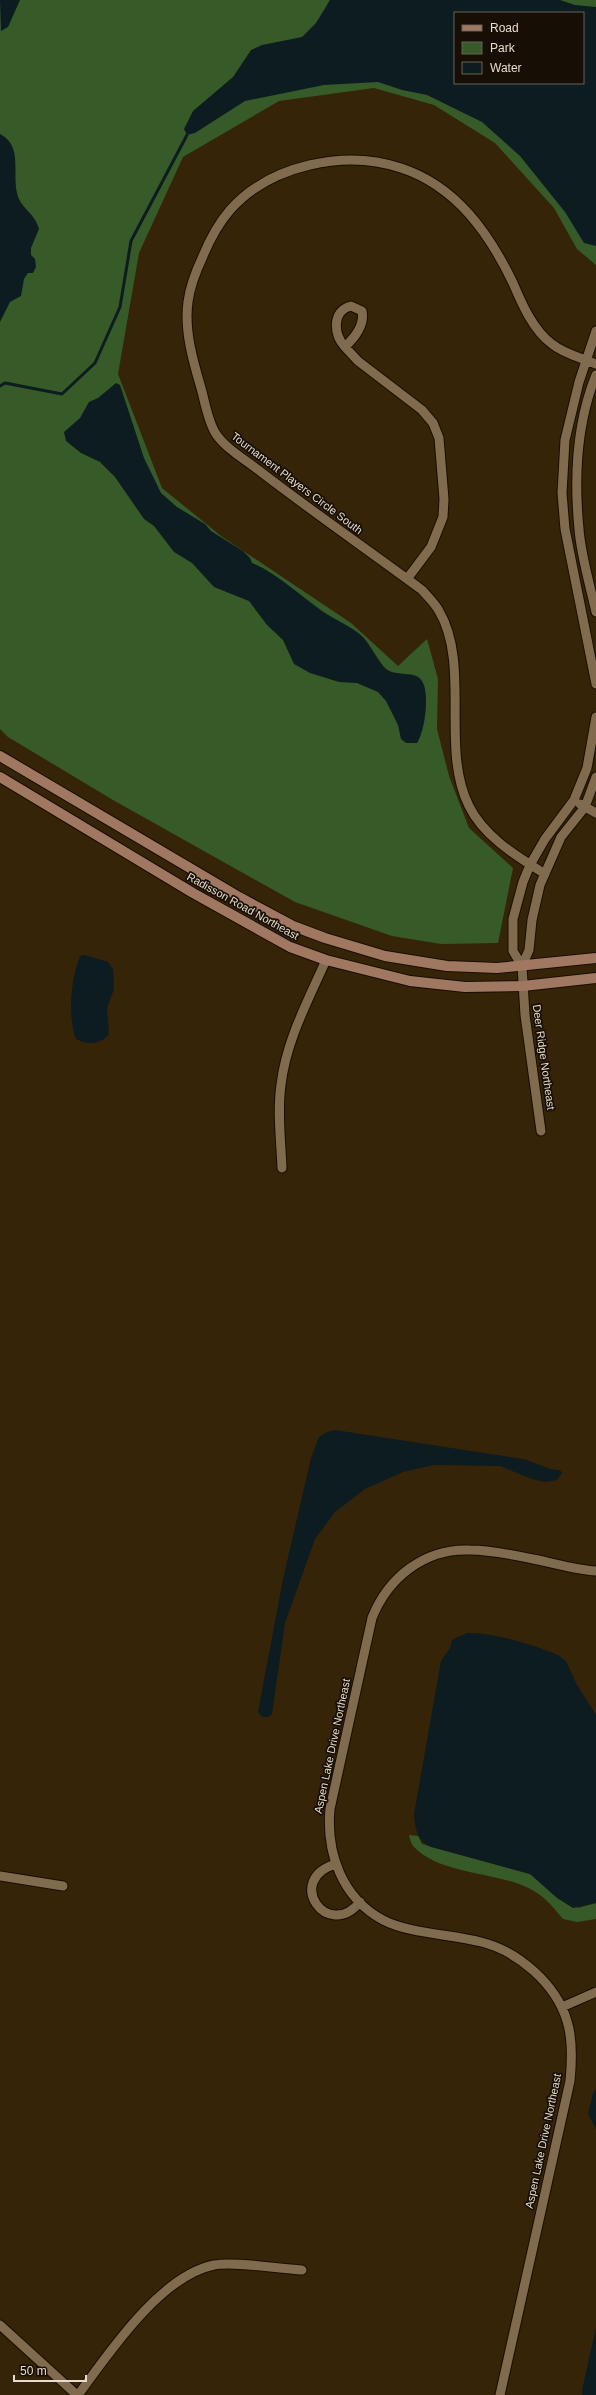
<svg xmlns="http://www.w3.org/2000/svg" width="596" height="2395" viewBox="0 0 596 2395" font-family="Helvetica,sans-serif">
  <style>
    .green { fill: #365b29; fill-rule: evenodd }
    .water { fill: #0d1c20; fill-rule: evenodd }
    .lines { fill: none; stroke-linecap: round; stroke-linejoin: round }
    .stream { stroke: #0d1c20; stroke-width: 3 }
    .minor-casing { stroke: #1a0d00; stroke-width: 11 }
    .secondary-casing { stroke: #1a0d00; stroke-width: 12 }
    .minor { stroke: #806b4f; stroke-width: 9 }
    .secondary { stroke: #a07862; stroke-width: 10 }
    .labels { text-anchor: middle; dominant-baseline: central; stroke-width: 3.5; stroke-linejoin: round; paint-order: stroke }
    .street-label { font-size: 11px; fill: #e8dccc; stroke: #170f05 }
  </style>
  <rect width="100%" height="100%" fill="#362408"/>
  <path class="green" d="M0 0H596V265L577 249 554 208 495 143 434 105 374 88 279 101 183 157 139 253 118 374 162 488 221 536 351 623 398 666 427 639 438 679 437 729 449 776 469 828 513 868 498 943 441 944 392 936 295 902 113 800 8 737 0 729ZM455 13H583V83H455Z
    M409 1835 418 1836 422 1844 530 1874 578 1908 596 1903V1919L577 1922 563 1919C554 1908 546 1898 534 1891 500 1871 442 1876 414 1847 411 1844 410 1839 409 1835Z"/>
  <path class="water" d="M0 0H20L8 27 1 31Z
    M330 0H560L575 5 596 7V246L584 243 565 212 520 156 482 122 427 95 402 90 378 82 324 85 245 101 195 133 187 135 184 129 193 111 233 77 251 50 262 45 302 37 316 23ZM455 13H583V83H455Z
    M0 134C23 146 12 172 17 193 20 208 35 213 39 229L31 248V255L35 259 36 267 33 273H28L24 279 21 296 10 302 0 322Z
    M116 383 120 385 144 458 161 493 177 507 205 524 211 531 243 551 250 558 252 563C278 574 299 595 322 611 335 620 351 626 363 637 372 647 377 660 386 669 396 677 416 670 422 681 430 693 425 731 417 743H406L401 739 398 725 386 701 378 692 357 683 339 682 310 673 294 664 283 640 267 625 249 601 214 587 192 563 174 552 154 526 144 519 115 477 100 462 81 453 66 441 64 432 80 418 89 402 98 398Z
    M85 955 108 962 113 969 114 989 107 1008 109 1034C100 1045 88 1045 76 1039 67 1015 71 980 80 956Z
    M335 1430 523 1459C534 1462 551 1471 560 1470L562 1473 557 1480 545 1482 532 1479 500 1466 434 1465 403 1472 365 1489 335 1512 315 1539 285 1623 272 1714 269 1717H262L258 1712 283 1579 311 1458 319 1437 327 1432Z
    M467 1633C493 1632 533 1645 558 1655L566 1661 576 1683 596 1715V1903L573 1908 557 1898 530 1874 431 1847C417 1841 415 1828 414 1814L441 1661 450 1648 452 1640Z
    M596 2089V2129L588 2114 593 2093Z
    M596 2327V2395H582V2390Z"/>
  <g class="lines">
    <path class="stream" d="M0 386 5 383 62 394 95 363 120 307 131 241 187 135"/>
    <defs>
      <path id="minor" d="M351 306 362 311C365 325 355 337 345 347 334 335 331 311 351 306Z
        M596 331 579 382 565 440 562 493 565 529 596 684
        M345 347 358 361 422 410 433 423 439 438 444 499 443 517 431 547 407 579
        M596 375C577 422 574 478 579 529 581 556 590 585 596 612
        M580 804 596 813
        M545 874C518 857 484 837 469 806 440 749 471 665 439 611 435 603 427 596 422 590 368 550 313 512 261 472 246 460 226 449 216 434 208 422 205 402 201 388 193 361 184 330 188 302 190 285 196 271 203 256 210 239 218 224 230 210 270 165 345 149 401 168 456 186 489 233 513 283 522 304 533 330 552 344 564 354 582 358 596 364
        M522 966 529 950 532 920 540 885 561 837 585 807 596 777
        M541 1131 525 1015 522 966 513 951V919L523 882 530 865 545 839 574 800 587 768 596 717
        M282 1168C281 1141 277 1112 281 1085 286 1041 308 1001 326 960
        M336 1864C284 1879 327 1942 360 1902
        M0 1876 63 1886
        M562 2007 596 1992
        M0 2325 77 2395
        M78 2395C109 2353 160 2276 214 2265 235 2261 278 2269 302 2270
        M500 2395 570 2081C572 2061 573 2040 567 2021 556 1984 518 1951 481 1942 451 1934 410 1934 383 1920 342 1898 326 1853 330 1809L372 1618C388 1578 424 1548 470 1550 491 1550 513 1555 533 1559 554 1563 575 1570 596 1571"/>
      <path id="secondary" d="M0 756 239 897 293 926 325 938 385 956 447 966 497 968 596 958
        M0 777 193 893 290 947 326 960 410 981 465 987 523 986 596 978"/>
    </defs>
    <use href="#minor" class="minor-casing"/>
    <use href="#secondary" class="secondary-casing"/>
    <use href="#minor" class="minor"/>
    <use href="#secondary" class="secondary"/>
  </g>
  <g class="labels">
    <g class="street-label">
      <text transform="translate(297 483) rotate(37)">Tournament Players Circle South</text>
      <text transform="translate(243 906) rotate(29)">Radisson Road Northeast</text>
      <text transform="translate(544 1057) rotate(82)">Deer Ridge Northeast</text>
      <text transform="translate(332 1746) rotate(-78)">Aspen Lake Drive Northeast</text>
      <text transform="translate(543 2141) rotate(-78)">Aspen Lake Drive Northeast</text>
    </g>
  </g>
  <rect x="454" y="12" width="130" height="72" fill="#170f05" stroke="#6b6155"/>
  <rect x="462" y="25" width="20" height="6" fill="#a07862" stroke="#6b6155"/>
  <text x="490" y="32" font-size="12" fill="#e8dccc">Road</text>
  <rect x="462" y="42" width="20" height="12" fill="#365b29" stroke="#6b6155"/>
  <text x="490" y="52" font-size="12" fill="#e8dccc">Park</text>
  <rect x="462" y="62" width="20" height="12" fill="#0d1c20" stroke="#6b6155"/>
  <text x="490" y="72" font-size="12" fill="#e8dccc">Water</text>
  <path d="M14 2375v6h72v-6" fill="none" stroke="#e8dccc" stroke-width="2"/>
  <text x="20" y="2375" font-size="12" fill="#e8dccc" stroke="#170f05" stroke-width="3" paint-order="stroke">50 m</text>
</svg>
